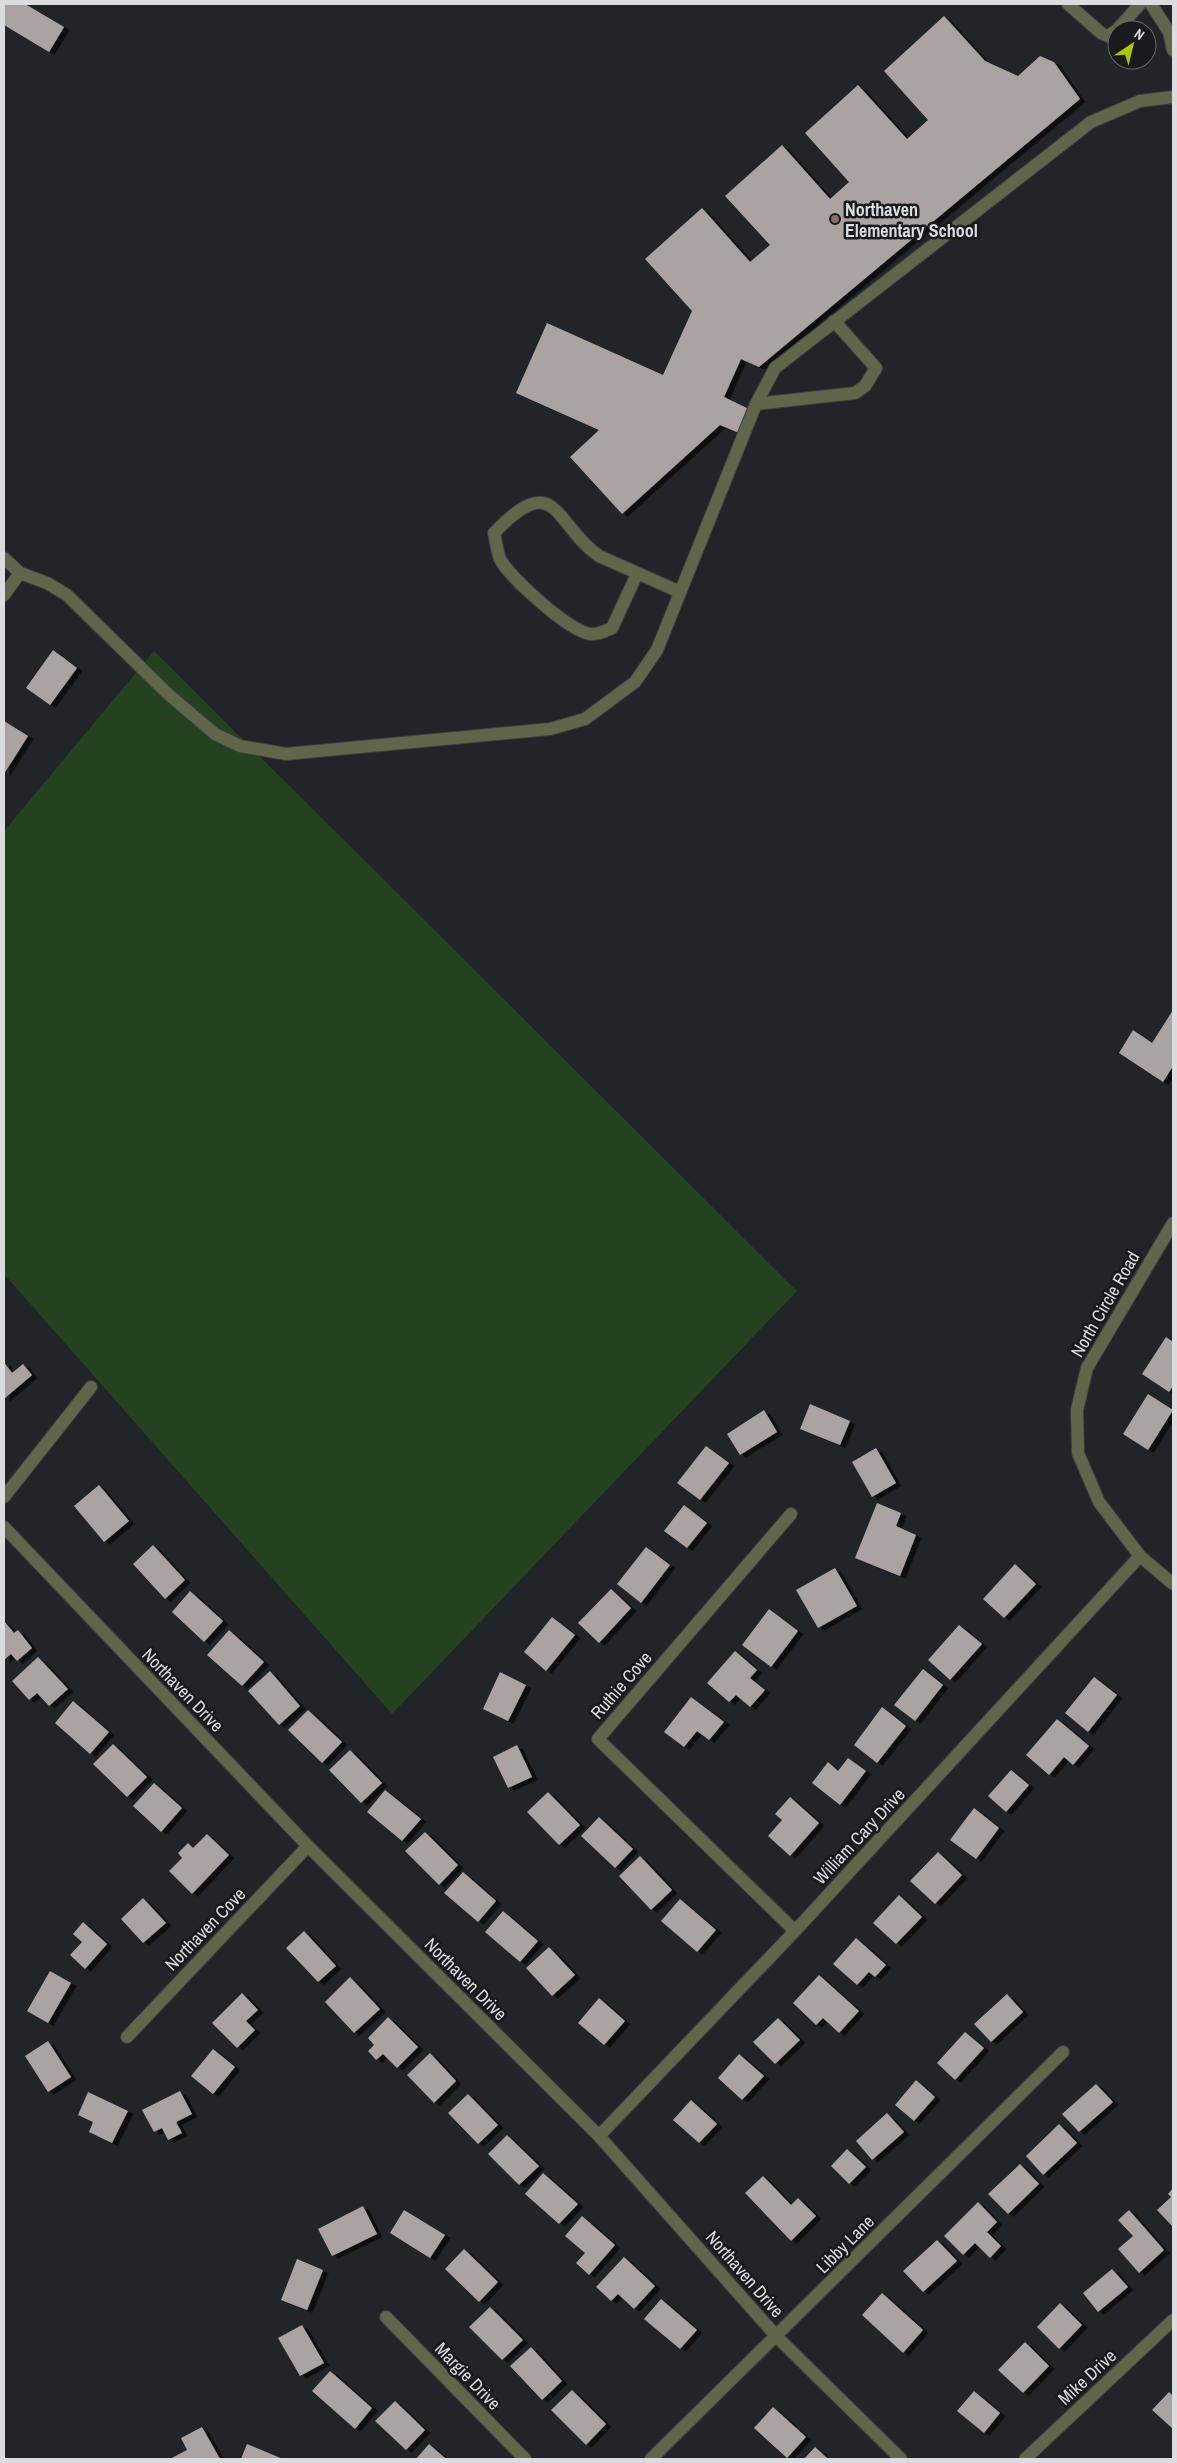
<svg xmlns="http://www.w3.org/2000/svg" width="1177" height="2463" viewBox="0 0 1177 2463" font-family="'Archivo Narrow',sans-serif">
  <style>
    .green { fill: #24421f }
    .building { fill: #aaa3a1; filter: url(#shadow) }
    .lines { fill: none; stroke-linecap: round; stroke-linejoin: round }
    .minor-casing { stroke: #3b3e42; stroke-width: 14 }
    .minor { stroke: #5f664a; stroke-width: 12 }
    .education-dot { fill: #8d6e63; stroke: #181a1e; stroke-width: 2 }
    .labels { text-anchor: middle; dominant-baseline: central; stroke-width: 5; stroke-linejoin: round; paint-order: stroke }
    .poi-label { font-size: 18px; font-weight: bold; fill: #dadcdf; stroke: #181a1e; text-anchor: start }
    .street-label { font-size: 18px; fill: #dadcdf; stroke: #181a1e }
  </style>
  <defs>
    <filter id="shadow"><feDropShadow dx="5.5" dy="3" stdDeviation="0" flood-color="#0009"/></filter>
  </defs>
  <rect width="100%" height="100%" fill="#212428"/>
  <path class="green" d="M154 651 797 1291 392 1714 4 1274V831Z"/>
  <path class="building" d="M4 4H25L64 27 49 52 4 25Z
    M944 16 985 61 1018 76 1040 56 1054 62 1080 99 759 367 741 359 724 397 749 409 739 433 720 425 622 514 570 457 599 430 516 393 547 323 663 375 692 311 645 259 702 208 750 262 770 245 725 196 782 145 830 199 849 182 805 133 858 85 907 139 928 120 884 71Z
    M53 650 77 668 50 705 26 688Z
    M4 721 28 736 4 774Z
    M1173 1010V1066L1163 1082 1119 1053 1133 1030 1152 1043Z
    M1166 1337 1173 1342V1386L1169 1392 1142 1374Z
    M4 1362 12 1373 23 1364 32 1375 4 1399Z
    M1148 1394 1173 1410 1148 1450 1123 1434Z
    M810 1404 850 1421 840 1445 800 1429Z
    M764 1410 777 1432 740 1455 727 1434Z
    M706 1446 729 1463 700 1500 677 1483Z
    M876 1448 896 1483 872 1497 852 1462Z
    M99 1485 129 1521 104 1542 74 1506Z
    M877 1503 901 1513 896 1526 916 1535 900 1576 855 1558Z
    M684 1505 707 1523 687 1548 664 1531Z
    M153 1545 185 1580 165 1599 133 1564Z
    M646 1547 670 1565 641 1603 617 1584Z
    M1015 1564 1036 1584 1004 1618 983 1599Z
    M835 1568 857 1606 818 1628 796 1590Z
    M611 1589 631 1608 599 1643 578 1623Z
    M190 1591 223 1621 204 1642 172 1612Z
    M769 1609 798 1631 771 1667 742 1645Z
    M552 1617 575 1635 546 1671 524 1652Z
    M4 1621 14 1633 18 1630 32 1648 17 1661 11 1654 4 1660Z
    M959 1625 982 1644 950 1680 928 1660Z
    M229 1630 264 1662 242 1686 207 1655Z
    M735 1651 757 1670 750 1678 765 1690 750 1707 736 1695 729 1702 707 1683Z
    M38 1657 68 1689 49 1706 37 1693 29 1700 12 1681Z
    M923 1669 943 1685 915 1721 894 1705Z
    M270 1671 300 1706 279 1725 248 1691Z
    M500 1672 526 1685 508 1721 483 1709Z
    M1094 1677 1117 1695 1088 1732 1065 1713Z
    M691 1697 724 1722 709 1740 697 1731 684 1747 664 1732Z
    M73 1701 109 1732 90 1754 55 1723Z
    M882 1707 906 1726 877 1763 854 1745Z
    M308 1710 342 1742 322 1763 288 1730Z
    M1057 1719 1089 1746 1073 1765 1064 1757 1049 1775 1026 1755Z
    M113 1744 147 1777 127 1797 93 1764Z
    M517 1745 532 1777 508 1788 493 1757Z
    M350 1750 382 1783 361 1803 329 1770Z
    M848 1758 866 1771 840 1805 812 1783 828 1762 838 1771Z
    M1011 1770 1029 1785 1006 1812 988 1796Z
    M154 1783 182 1808 161 1832 133 1806Z
    M385 1790 421 1819 402 1841 367 1812Z
    M548 1792 580 1825 559 1845 527 1812Z
    M790 1797 819 1823 790 1856 768 1836 782 1820 775 1814Z
    M974 1808 999 1828 976 1859 950 1840Z
    M599 1817 633 1849 615 1868 581 1836Z
    M425 1832 458 1865 439 1885 405 1851Z
    M207 1834 229 1855 192 1894 169 1871 182 1858 178 1853 188 1843 193 1848Z
    M938 1852 962 1875 935 1904 910 1881Z
    M640 1856 672 1890 651 1910 619 1876Z
    M463 1872 496 1901 478 1922 444 1893Z
    M899 1895 922 1917 896 1944 873 1923Z
    M143 1898 166 1923 143 1943 121 1919Z
    M680 1899 716 1930 697 1952 661 1921Z
    M503 1911 538 1941 520 1962 485 1932Z
    M83 1922 107 1944 85 1969 70 1955 82 1942 73 1934Z
    M304 1931 336 1966 318 1982 286 1948Z
    M856 1938 886 1965 875 1977 869 1972 857 1985 833 1964Z
    M549 1947 575 1975 552 1996 526 1968Z
    M50 1971 71 1983 48 2023 27 2011Z
    M819 1975 859 2011 839 2033 823 2018 816 2025 793 2003Z
    M350 1977 380 2009 354 2033 325 2002Z
    M242 1993 258 2010 246 2021 255 2030 237 2048 212 2023Z
    M1007 1994 1023 2012 991 2042 974 2024Z
    M599 1998 625 2021 604 2045 578 2023Z
    M388 2017 418 2047 397 2068 383 2054 376 2060 368 2051 374 2045 368 2038Z
    M778 2018 800 2040 775 2064 753 2042Z
    M965 2032 984 2048 955 2080 937 2063Z
    M48 2041 71 2077 48 2092 25 2056Z
    M213 2049 235 2067 213 2094 191 2076Z
    M430 2053 456 2081 434 2103 407 2075Z
    M739 2054 764 2076 742 2100 718 2078Z
    M916 2080 935 2097 914 2121 895 2105Z
    M1096 2084 1113 2102 1079 2132 1062 2114Z
    M180 2091 192 2114 176 2122 182 2133 168 2140 162 2128 154 2132 142 2110Z
    M88 2092 128 2111 112 2143 89 2132 93 2122 78 2115Z
    M468 2094 498 2125 478 2144 448 2113Z
    M691 2100 717 2124 699 2143 673 2120Z
    M887 2113 904 2132 872 2160 856 2141Z
    M1059 2124 1077 2143 1043 2175 1026 2156Z
    M507 2135 539 2166 519 2185 488 2154Z
    M847 2149 866 2167 849 2184 831 2166Z
    M1020 2164 1039 2184 1008 2214 988 2194Z
    M543 2173 578 2204 559 2224 525 2194Z
    M763 2176 791 2205 798 2198 816 2216 791 2241 745 2193Z
    M1173 2188V2227L1157 2210 1171 2197 1168 2194Z
    M978 2202 997 2222 987 2232 1001 2246 990 2258 975 2243 963 2255 944 2236Z
    M363 2206 377 2234 332 2256 318 2229Z
    M404 2210 445 2235 430 2258 390 2233Z
    M1129 2210 1164 2250 1139 2273 1118 2249 1133 2236 1118 2220Z
    M582 2216 615 2245 589 2275 576 2263 585 2253 565 2236Z
    M937 2240 957 2261 923 2292 903 2271Z
    M464 2249 498 2282 479 2302 445 2269Z
    M624 2257 655 2286 634 2309 618 2294 611 2301 596 2287Z
    M297 2259 323 2270 307 2310 281 2300Z
    M1112 2269 1128 2287 1098 2312 1083 2293Z
    M882 2293 923 2330 903 2353 862 2315Z
    M661 2299 697 2330 680 2349 644 2319Z
    M1060 2303 1082 2325 1059 2349 1037 2327Z
    M490 2307 523 2340 502 2360 469 2327Z
    M302 2325 324 2363 300 2376 278 2338Z
    M1025 2342 1049 2366 1023 2393 998 2370Z
    M531 2347 562 2381 542 2400 510 2366Z
    M330 2371 372 2408 355 2429 312 2391Z
    M572 2390 606 2424 586 2445 551 2410Z
    M974 2391 1000 2413 984 2433 957 2411Z
    M1169 2392 1173 2396V2429L1152 2410Z
    M395 2401 425 2430 406 2450 375 2421Z
    M773 2407 806 2437 787 2458 754 2428Z
    M202 2427 220 2459H170L187 2450 181 2438Z
    M247 2444 283 2459H241Z
    M429 2444 446 2459H416Z
    M815 2447 828 2459H804Z"/>
  <g class="lines">
    <defs>
      <path id="minor" d="M1068 4 1101 33 1108 36 1117 30
        M1151 4 1169 32 1173 50
        M1117 30 1140 4
        M756 404 855 393 865 386 876 368 834 321
        M4 558 20 573 47 583 67 595 168 694 215 734 240 746 286 754 550 729 585 719 635 682 657 650 756 404 775 368 1091 122 1140 101 1173 97
        M637 574 612 628C605 631 598 635 590 634 569 631 510 578 500 559 497 551 496 541 494 533 557 467 554 525 599 556L680 592
        M4 595 20 573
        M1173 1223 1087 1368 1077 1410 1078 1453 1099 1502 1140 1556 1173 1584
        M4 1497 91 1387
        M791 1514 598 1739 795 1931
        M4 1527 308 1846 599 2136 777 2337 901 2459
        M127 2037 308 1846
        M599 2136 795 1931 1140 1556
        M386 2317 525 2459
        M651 2459 1063 2052
        M1025 2459 1173 2320"/>
    </defs>
    <use href="#minor" class="minor-casing"/>
    <use href="#minor" class="minor"/>
  </g>
  <circle class="education-dot" cx="835" cy="219" r="5"/>
  <g class="labels">
    <g class="poi-label">
      <text x="845" y="209">Northaven<tspan x="845" dy="21">Elementary School</tspan></text>
    </g>
    <g class="street-label">
      <text transform="translate(1105 1304) rotate(-60)">North Circle Road</text>
      <text transform="translate(621 1685) rotate(-49)">Ruthie Cove</text>
      <text transform="translate(183 1690) rotate(46)">Northaven Drive</text>
      <text transform="translate(859 1836) rotate(-47)">William Cary Drive</text>
      <text transform="translate(205 1929) rotate(-46)">Northaven Cove</text>
      <text transform="translate(466 1979) rotate(45)">Northaven Drive</text>
      <text transform="translate(845 2244) rotate(-45)">Libby Lane</text>
      <text transform="translate(745 2274) rotate(49)">Northaven Drive</text>
      <text transform="translate(468 2376) rotate(46)">Margie Drive</text>
      <text transform="translate(1087 2377) rotate(-43)">Mike Drive</text>
    </g>
  </g>
  <rect width="1177" height="2463" fill="none" stroke="#dadcdf" stroke-width="10"/>
  <g transform="translate(1132 45) rotate(35)"><circle r="24" fill="#181a1e" stroke="#66686b"/>
  <path d="M0-4L9 19L0 12L-9 19Z" fill="#b0c502"/>
  <text y="-8" font-size="14" font-weight="bold" text-anchor="middle" fill="#dadcdf">N</text>
  </g>
</svg>
